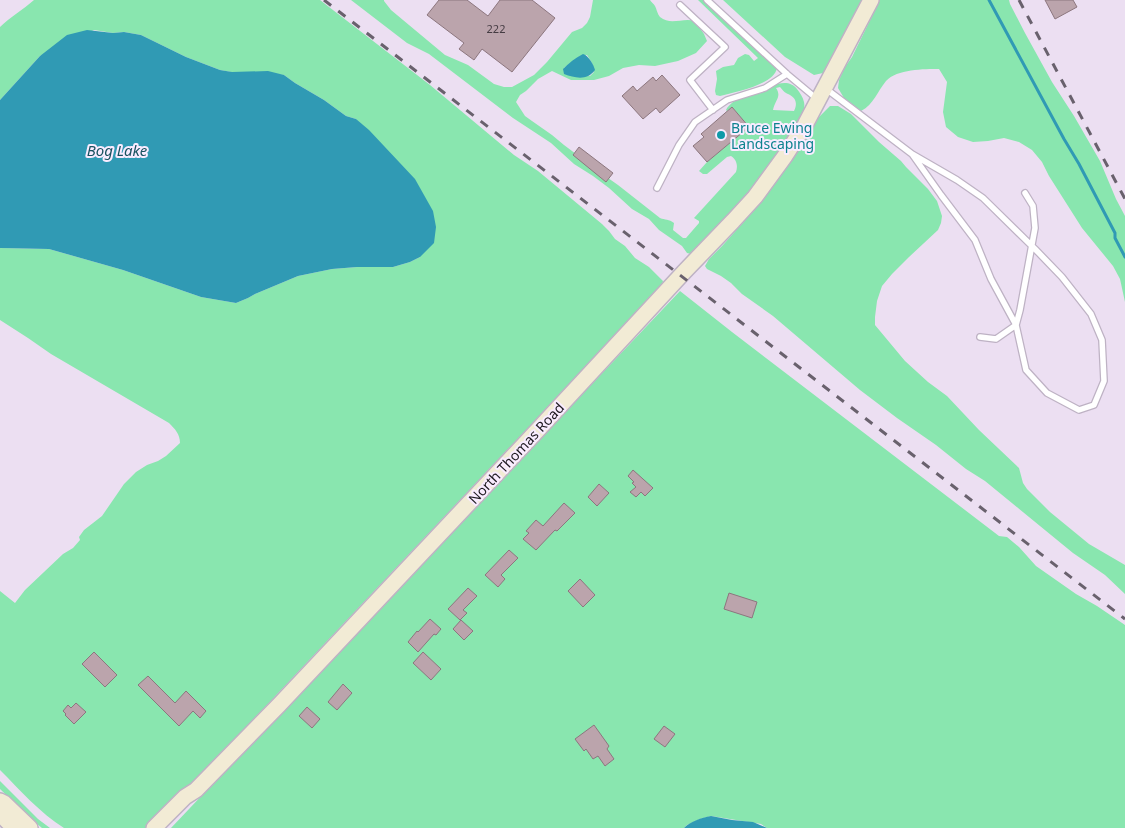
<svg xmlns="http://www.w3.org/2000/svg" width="1125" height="828" viewBox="0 0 1125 828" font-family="'Noto Sans',sans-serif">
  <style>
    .green { fill: #89e6af; fill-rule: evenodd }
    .water { fill: #309ab4 }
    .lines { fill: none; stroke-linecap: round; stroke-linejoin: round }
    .stream { stroke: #309ab4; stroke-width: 3 }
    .building { fill: #bba4ac; stroke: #8c767e }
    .lane-casing { stroke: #beb2c4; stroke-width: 8 }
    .secondary-casing { stroke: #beb2c4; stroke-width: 18 }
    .lane { stroke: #fff; stroke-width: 5.5 }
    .secondary { stroke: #f2ebd5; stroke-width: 15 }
    .rail { stroke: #69616d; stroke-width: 3; stroke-dasharray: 9 9; stroke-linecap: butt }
    .culture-dot { fill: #0f9aa8; stroke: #f9ecff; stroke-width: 2 }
    .labels { text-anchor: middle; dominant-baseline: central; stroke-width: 4; stroke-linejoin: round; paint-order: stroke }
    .number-label { font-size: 11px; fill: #453c43 }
    .culture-label { font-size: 14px; fill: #0d838f; stroke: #f9ecff; text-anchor: start }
    .street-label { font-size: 14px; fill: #1e1920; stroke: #f9ecff }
    .water-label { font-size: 15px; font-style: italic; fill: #195260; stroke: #f9ecff }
  </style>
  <rect width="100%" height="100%" fill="#ecdff2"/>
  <path class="green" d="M34 0H320L430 85 514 155 538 171 602 224 609 231 615 239 625 246 635 258 649 267 663 281 662 285 657 291 151 828H64C40 813 20 790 0 770V591L15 603 25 590 63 554 73 548 80 540 79 537 84 530 102 516 124 484 136 472 147 465 158 461 166 456 180 443C180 434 175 429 169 423L51 354 28 338 0 320V248L49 249 123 270 201 297 236 303 248 298 255 294 298 276 332 269 357 267H393L410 262 420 257 356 119 346 116 324 100 295 83 284 75 231 72 220 70 186 57 141 35 124 32 113 33 94 30 40 56 0 100V27C10 17 23 10 34 0Z
    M351 0H384V1L391 10 445 55 468 65 494 84 504 87H512L534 75 547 62 572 32 582 28 587 23 590 17 593 0H650C651 2 654 4 655 6 657 10 657 13 660 17 671 26 683 17 695 21L704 34 707 41 696 53 678 61 655 66 639 65 623 68 609 76 594 80H571L552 71 538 79 526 91 520 95 516 102 525 116 532 121 552 135 564 145 608 178 618 185 660 218C665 220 669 219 674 223L673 230 683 238H686L699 223V221L694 218 736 172C738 166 737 160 731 156L727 157 707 174H703L699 171 707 162 749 127 732 107 727 111 726 110C732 98 751 95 763 92 767 91 769 88 772 86 781 82 791 81 797 89 800 93 803 97 804 102 807 116 790 136 783 146 778 152 775 159 771 166 765 174 759 182 752 190 733 212 711 233 691 254L687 253 682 246 659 230 649 219 632 209 609 188 593 176 574 164 551 143 513 118 429 54 407 43ZM587 55 592 63 594 72 590 76 564 68 580 56ZM780 87C782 89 784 92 786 93 787 94 789 94 790 95 797 99 797 105 794 111L773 110C775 100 782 97 776 88Z
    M698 0H707L777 68C774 85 735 92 720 96L716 95 715 91 717 79 716 71 723 67 734 65 738 58 745 54 749 55 754 61 758 58Z
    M723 0H864L832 63 823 73 814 75 785 57Z
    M880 0H1009L1010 4 1025 33 1052 82 1074 116 1100 161 1116 199 1125 216V302L1120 279 1113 266 1082 228 1049 176 1042 162 1032 150 1019 142 1004 138 988 141 973 142 958 137 946 127 943 112 947 82 939 69C924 69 897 69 886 81 877 92 874 104 861 111L844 98 838 88 839 80 845 67 852 57Z
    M830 106H838L851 114 879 142 901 161 906 167 928 189 937 201 942 216 941 223 938 230 909 257 892 274 882 286 877 301 875 317V325L905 361 928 382 947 396 979 430 1019 468 1023 483 1027 489 1050 512 1089 544 1125 565V594L1105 575 1073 553 985 481 966 469 936 445 897 418 860 390 773 316 742 294 731 283 721 276 707 269 705 266 709 259 723 245 756 208 802 146 818 118Z
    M680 291 732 332 999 536 1007 537 1019 547 1036 566 1076 594 1097 606 1125 625V828H767L761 824 711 816 700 819 687 825 684 828H171Z
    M0 781 38 819 50 828H42L30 818 0 789Z"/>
  <path class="water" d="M87 30 113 33 124 32 141 35 186 57 220 70 232 72 268 71 284 75 295 83 324 100 346 116 356 119 369 130 415 179 433 211 436 227 434 243 420 257 410 262 393 267H357L332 269 298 276 255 294 248 298 236 303 201 297 123 270 49 249 0 248V100L40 56 67 35Z
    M583 54C588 55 594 65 595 70 587 81 575 78 564 74L563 69C569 63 575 58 583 54Z
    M711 816 732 820 753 822 767 828H684C691 821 701 818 711 816Z"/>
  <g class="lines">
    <path class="stream" d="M989 0 1064 139 1079 164 1115 233V238L1125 257"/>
  </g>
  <path class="building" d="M439 0H467L488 16 500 0H532L555 18 512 72 482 49 474 60 459 49 464 43 427 15Z
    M1045 0H1073L1077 7 1055 19Z
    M662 75 680 95 660 113 656 108 643 119 622 96 633 86 637 91 653 77 656 81Z
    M732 107 749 127 707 162 693 146 704 137 701 134Z
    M579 147 613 173 606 182 573 155Z
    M633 470 653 488 645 496 641 492 636 497 630 492 636 487 632 483 634 482 628 476Z
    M599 484 609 493 597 506 588 497Z
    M564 503 575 513 557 531 555 530 536 550 523 539 529 533 526 531 536 520 543 526Z
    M509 550 518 558 501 575 505 579 498 587 485 575Z
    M580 579 595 595 583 607 568 591Z
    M468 588 477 596 463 610 467 613 460 620 448 609Z
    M729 593 757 602 752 618 724 609Z
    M430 619 441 629 436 635 434 634 418 652 408 642 417 631 418 632Z
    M461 620 473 631 464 640 453 629Z
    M94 652 117 675 105 687 82 664Z
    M423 652 441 669 431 680 413 663Z
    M148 676 175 703 186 691 206 711 200 718 193 711 179 726 138 685Z
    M343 684 352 693 337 710 328 702Z
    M76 703 86 712 74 724 65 715 66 714 63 711 68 705 71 708Z
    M307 707 320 719 312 728 299 716Z
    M594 725 609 746 607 749 614 759 605 766 598 756 593 759 586 749 584 751 575 739Z
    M664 726 675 734 665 747 654 739Z"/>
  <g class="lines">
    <defs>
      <path id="lane" d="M707 0 787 74 817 99
        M680 5 725 47 690 80 713 110
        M825 88 912 154 941 195 975 240 991 279 1016 325 1026 370 1047 393 1079 410 1094 405 1104 381 1102 340 1091 314 1062 277 1035 249 983 198 957 180 912 154
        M657 188 679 145 695 122 727 100 765 88 787 74
        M980 337 996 339 1016 325 1020 310 1035 228 1033 206 1025 193"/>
      <path id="secondary" d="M0 801 4 803 30 828
        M0 814 14 828
        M154 828 185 797 196 790 279 705 534 434 684 272 733 221 755 197 785 156 805 125 871 0"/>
    </defs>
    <use href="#lane" class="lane-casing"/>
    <use href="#secondary" class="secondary-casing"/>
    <use href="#lane" class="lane"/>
    <use href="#secondary" class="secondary"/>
    <path class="rail" d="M324 0 1125 619
      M1019 0 1125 199"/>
  </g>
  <circle class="culture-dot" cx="721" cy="135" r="5"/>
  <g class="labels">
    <g class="number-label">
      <text x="496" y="28">222</text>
    </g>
    <g class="culture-label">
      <text x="731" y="127">Bruce Ewing<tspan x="731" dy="16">Landscaping</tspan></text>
    </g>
    <g class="street-label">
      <text transform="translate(516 453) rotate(-47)">North Thomas Road</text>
    </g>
    <g class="water-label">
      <text x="117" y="150">Bog Lake</text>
    </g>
  </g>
</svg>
